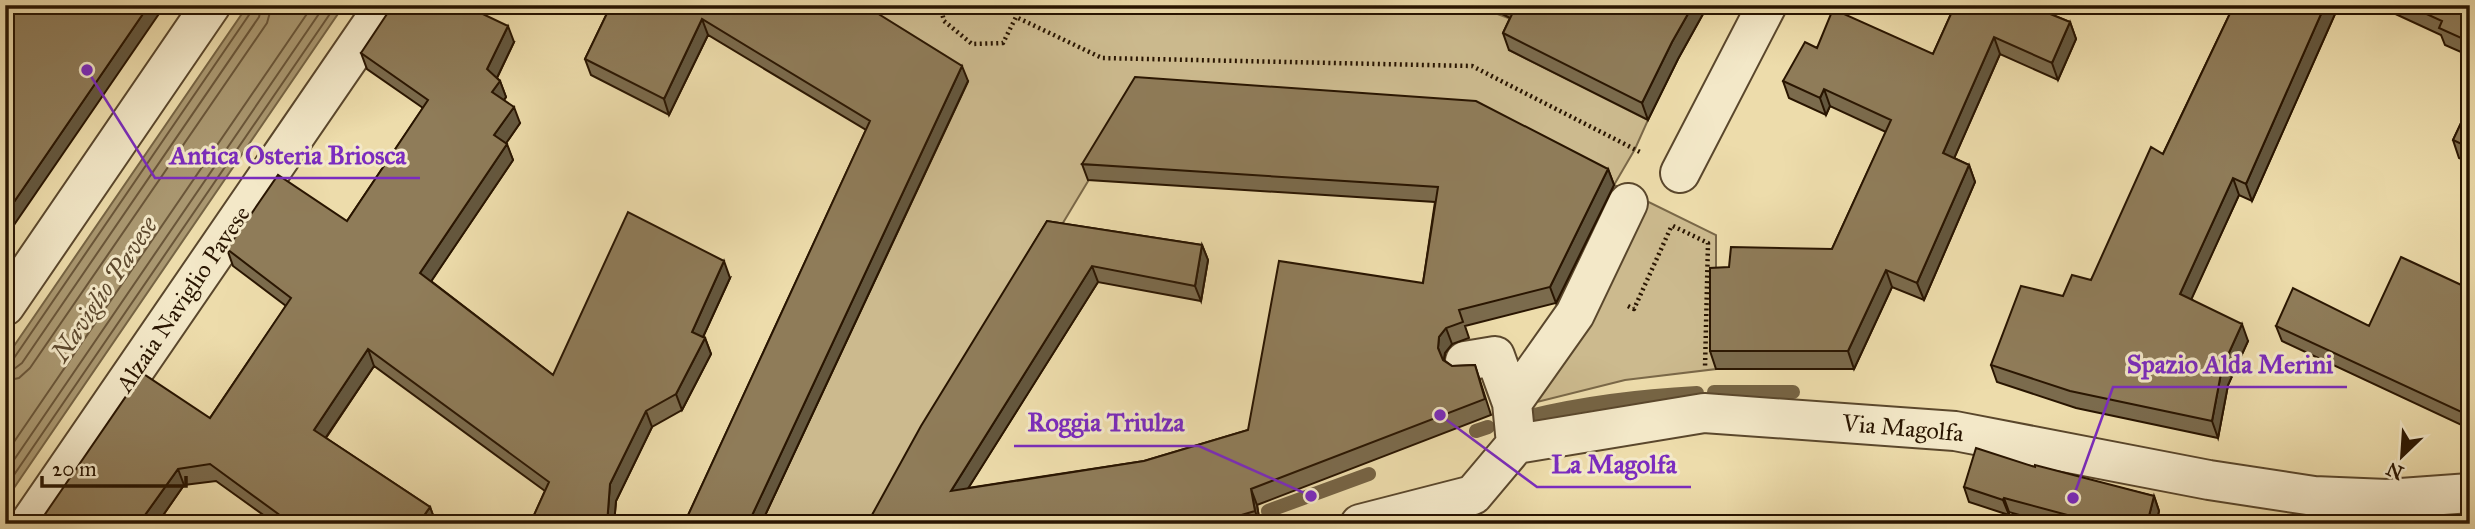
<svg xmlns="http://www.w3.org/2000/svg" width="2475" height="529" viewBox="0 0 2475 529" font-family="'IM FELL Great Primer',serif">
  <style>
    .green { fill: #ccba8e; stroke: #7a6848; stroke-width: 2 }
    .water { fill: #aa9871; stroke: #766444; stroke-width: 2 }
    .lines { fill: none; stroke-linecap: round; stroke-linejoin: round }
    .shore { stroke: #6a5639; stroke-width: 2 }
    .stream { stroke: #766444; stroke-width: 14 }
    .minor-casing { stroke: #5a472c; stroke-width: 42 }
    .path { stroke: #291501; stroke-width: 4.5; stroke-dasharray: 2 3.5; stroke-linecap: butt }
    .minor { stroke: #f3e8c8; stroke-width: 38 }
    .wall { fill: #7b6b4d; stroke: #291501; stroke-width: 2 }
    .shaded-wall { fill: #64573e; stroke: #291501; stroke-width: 2 }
    .building { fill: #8f7c59; stroke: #291501; stroke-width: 2 }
    .labels { text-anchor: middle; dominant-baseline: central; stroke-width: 6; stroke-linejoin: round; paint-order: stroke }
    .street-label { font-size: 24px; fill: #291501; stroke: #f3e8c8 }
    .water-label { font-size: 26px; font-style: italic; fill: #5d492e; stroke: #f3e8c8 }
    .leader { fill: none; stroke: #7b2cbf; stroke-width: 2.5 }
    .callout-dot { fill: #7b2cbf; stroke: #f3e8c8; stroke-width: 2.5 }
    .callout-label { font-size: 26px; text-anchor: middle; font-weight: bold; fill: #7b2cbf; stroke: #f3e8c8; stroke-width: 6; stroke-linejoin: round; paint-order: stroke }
  </style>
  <rect width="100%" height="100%" fill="#eddcab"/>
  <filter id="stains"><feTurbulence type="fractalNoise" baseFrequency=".00286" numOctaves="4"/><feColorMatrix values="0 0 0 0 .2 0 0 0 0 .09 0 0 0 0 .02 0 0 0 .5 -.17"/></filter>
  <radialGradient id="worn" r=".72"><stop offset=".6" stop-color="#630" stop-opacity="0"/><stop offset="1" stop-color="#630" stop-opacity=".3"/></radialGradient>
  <path class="green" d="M869 5H1473L1522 23 1509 50 1648 120 1635 149 1614 185 1716 235V369L1625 380 1525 405 1558 302 1613 185 1141 93 882 524H761L968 82 864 17Z"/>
  <path class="water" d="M248 5H344L5 501V359Z"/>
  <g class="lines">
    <path class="shore" d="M5 361 14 358 251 12 253 5
      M5 370 14 369 22 363 259 17 262 5
      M5 381 19 378 30 368 267 23 272 5
      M5 455 313 5
      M5 473 325 5
      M5 488 336 5"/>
    <path class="stream" d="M1714 392H1793
      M1530 416C1588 402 1638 396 1697 393
      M1476 431 1488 427
      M1268 511 1369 474"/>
    <defs>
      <path id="minor" d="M1680 173 1767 5
        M5 306 211 5
        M1465 361 1495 356 1512 403
        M1516 444 1512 403 1575 314 1628 203
        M29 524 385 5
        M1360 524 1473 495 1516 444 1704 413 1955 431 2209 480 2314 496 2387 499 2470 493"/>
    </defs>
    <use href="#minor" class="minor-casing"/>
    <path class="path" d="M940 5 944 21 972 44 1003 43 1016 17 1102 58 1472 66 1642 153
      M1673 226 1708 243 1705 368
      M1628 306 1634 309 1672 225"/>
    <use href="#minor" class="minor"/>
  </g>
  <path class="wall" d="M611 5H869L868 8 968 81 761 524H684L866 130 708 35 669 115 591 75 585 59Z
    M1485 5H1708L1678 59 1648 120 1509 50 1503 33 1510 18Z
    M1955 5H2031V6L2070 22 2076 39 2058 80 2000 54 1954 158 1969 165 1975 182 1924 300 1892 287 1854 369H1716L1710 351 1729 267 1832 249 1886 132 1830 106 1826 115 1789 98 1783 81 1817 48 1933 54Z
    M2234 5H2339L2252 201 2239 195 2191 299 2248 341 2228 385 2218 438 2076 408 1997 382 1991 365 2063 296 2091 280 2163 154Z
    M2376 5H2470V56L2445 45 2441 35Z
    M514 42 497 78 500 81 506 97 504 100 520 123 506 143 513 160 431 281 553 375 730 278 703 337 705 338 711 354 682 410 652 427 616 501 614 524H530L545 491 374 366 326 438 430 507 436 524H276L216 481 184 485 157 524H36L210 418 286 306 233 266 227 249 347 221 423 108 367 69 361 53Z
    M2470 104V163L2459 158 2453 140Z
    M1082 164 1608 169 1614 185 1556 303 1465 326 1469 338 1452 344 1445 353 1444 360 1452 366 1475 365 1491 415 1257 505 1260 524H867L1047 221 1202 245 1208 260 1201 301 1098 282 968 488 1144 461 1248 430 1423 283 1435 202 1088 180Z
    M2470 289V429L2282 341 2276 326H2369Z
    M2035 467 2154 496 2159 511 2156 524H2052L2009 512V515L1969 502 1964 487Z"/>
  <path class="shaded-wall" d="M149 5H165L5 238V215Z
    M1693 5H1708L1678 59 1648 120 1642 103 1672 42Z
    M2325 5H2339L2252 201 2246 184Z
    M702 19 708 35 669 115 664 99Z
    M2070 22 2076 39 2058 80 2052 63Z
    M508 26 514 42 493 86 487 69Z
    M1994 37 2000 54 1949 170 1943 153Z
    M962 66 968 81 761 524H748Z
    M500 81 506 97 498 108 492 92Z
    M1824 89 1830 106 1826 115 1820 98Z
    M514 107 520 123 500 152 494 135Z
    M507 144 513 160 426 289 420 273Z
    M1969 165 1975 182 1924 300 1917 283Z
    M1608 169 1614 185 1556 303 1550 287Z
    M2233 178 2239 195 2186 311 2180 294Z
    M1202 245 1208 260 1201 301 1195 286Z
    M724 261 730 278 698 348 692 332Z
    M1092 266 1098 282 957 506 951 491Z
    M1886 270 1892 287 1854 369 1848 351Z
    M2242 324 2248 341 2228 385 2218 438 2212 421 2222 368Z
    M1446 328 1452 344 1445 353 1443 364 1438 348 1439 337Z
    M705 338 711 354 682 410 676 394Z
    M368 349 374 366 320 446 314 430Z
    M646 411 652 427 616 501 614 524H607L610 484Z
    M178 469 184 485 157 524 145 515Z
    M1251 489 1257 505 1260 524 1255 511Z
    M2154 496 2159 511 2156 524H2147Z
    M2004 498 2009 512V515L2003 500Z
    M430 507 436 523 426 524 423 517Z"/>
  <path class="building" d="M5 5H149L5 215Z
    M393 5H464L508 26 487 69 500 81 492 92 514 107 494 135 507 144 420 273 553 375 628 212 724 261 692 332 705 338 676 394 646 411 610 484 607 524H530L549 482 368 349 314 430 430 507 423 517 434 524H292L210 464 178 469 145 515 157 524H36L41 520 142 373 210 418 291 298 227 249 278 175 347 221 428 100 361 53Z
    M611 5H864L962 66 748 524H684L870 121 702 19 664 99 585 59Z
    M1514 5H1693L1672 42 1642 103 1503 33 1516 6Z
    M1955 5H2028L2070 22 2052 63 1994 37 1943 153 1969 165 1917 283 1886 270 1848 351H1710V268L1729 267 1731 247 1832 249 1891 120 1824 89 1820 98 1783 81 1805 42 1817 48 1833 9 1933 54Z
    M2234 5H2325L2246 184 2233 178 2180 294 2242 324 2222 368 2212 421 2070 391 1991 365 2021 286 2063 296 2072 275 2091 280 2151 147 2163 154Z
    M2407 5H2470V42L2439 28 2442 21Z
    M1135 77 1476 101 1608 169 1550 287 1459 310 1463 322 1446 328 1439 337 1438 348 1443 360 1452 366 1475 365 1485 399 1251 489 1255 511 1211 524H1138L1136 517 1115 524H867L921 426 1047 221 1202 245 1195 286 1092 266 951 491 1144 461 1248 430 1279 261 1423 283 1438 187 1082 164Z
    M2470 104V148L2453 140Z
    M2401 257 2470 289V416L2276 326 2293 288 2369 326Z
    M1976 448 2035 467V465L2154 496 2147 524H2101L2004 498 2003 500 1964 487Z"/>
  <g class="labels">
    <g class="street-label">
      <text transform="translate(183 299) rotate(-56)">Alzaia Naviglio Pavese</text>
      <text transform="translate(1903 428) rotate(5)">Via Magolfa</text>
    </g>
    <g class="water-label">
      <text transform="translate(104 289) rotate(-56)">Naviglio Pavese</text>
    </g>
  </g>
  <path class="leader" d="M87 70L155 178H420M2073 498L2113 387H2347M1311 496L1199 446H1014M1440 415L1537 487H1691"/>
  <g class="callout-dot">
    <circle cx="87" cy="70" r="7"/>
    <circle cx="2073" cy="498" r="7"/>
    <circle cx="1311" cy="496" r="7"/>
    <circle cx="1440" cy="415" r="7"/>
  </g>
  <g class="callout-label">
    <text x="288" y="164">Antica Osteria Briosca</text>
    <text x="2230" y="373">Spazio Alda Merini</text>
    <text x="1106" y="431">Roggia Triulza</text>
    <text x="1614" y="473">La Magolfa</text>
  </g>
  <rect width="2475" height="529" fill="none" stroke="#eddcab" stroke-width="28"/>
  <rect x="7" y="7" width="2461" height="515" fill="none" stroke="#291501" stroke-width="3.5"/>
  <rect x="14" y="14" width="2447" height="501" fill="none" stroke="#291501" stroke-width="2"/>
  <g transform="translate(2402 456) rotate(205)" stroke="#f3e8c8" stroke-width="5" paint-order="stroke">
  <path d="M0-5L12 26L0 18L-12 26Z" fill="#291501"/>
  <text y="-10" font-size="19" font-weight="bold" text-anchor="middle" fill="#291501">N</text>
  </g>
  <path d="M42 476v10h144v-10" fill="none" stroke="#291501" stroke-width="3.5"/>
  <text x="52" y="476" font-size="21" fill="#291501" stroke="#f3e8c8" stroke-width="5" paint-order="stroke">20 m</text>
  <rect width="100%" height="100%" filter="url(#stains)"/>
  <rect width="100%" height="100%" fill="url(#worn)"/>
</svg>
